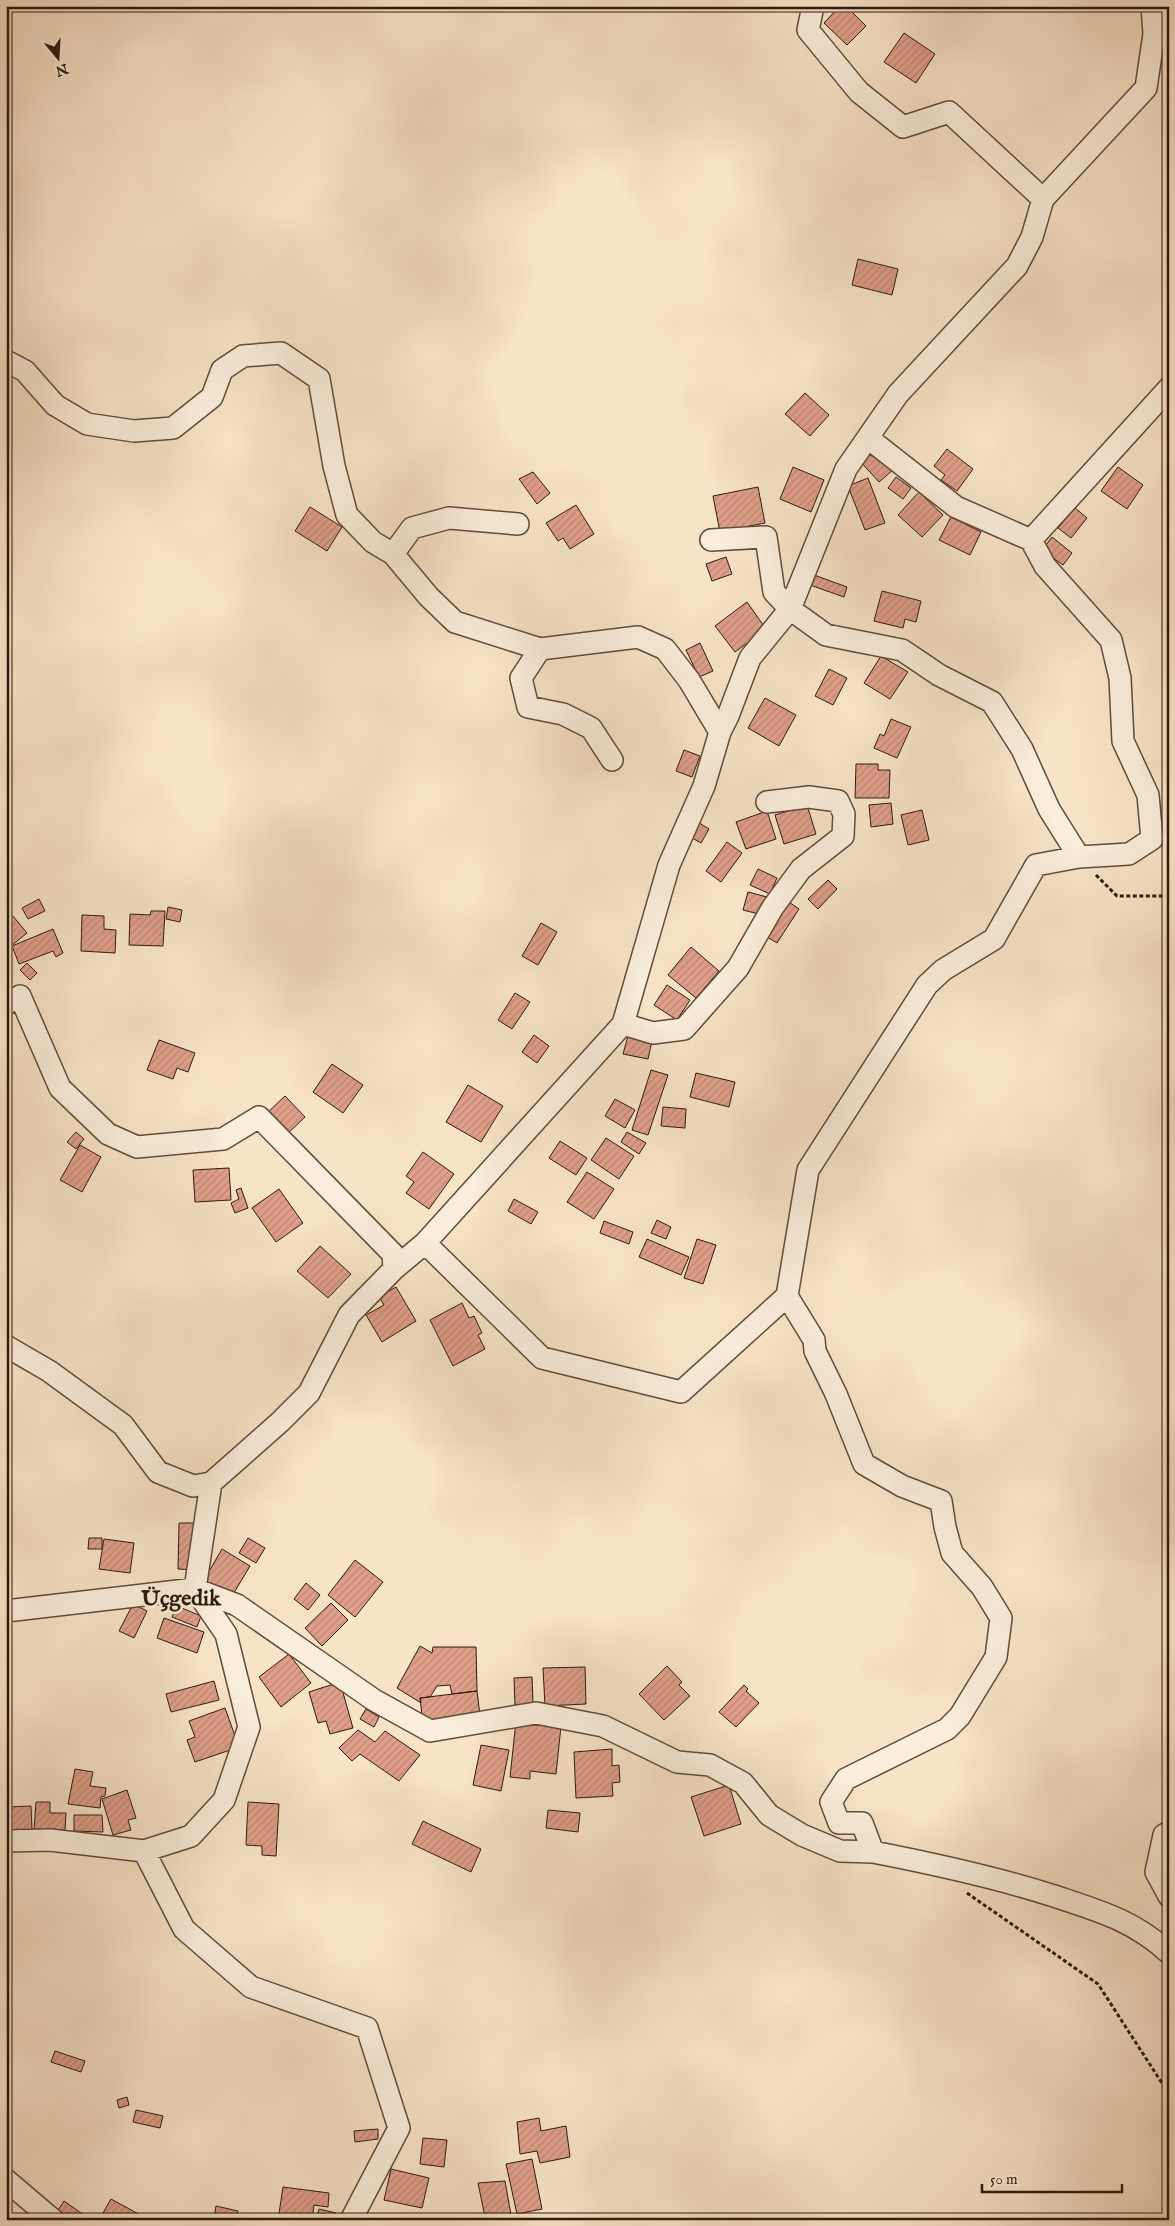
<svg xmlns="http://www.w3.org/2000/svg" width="1175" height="2226" viewBox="0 0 1175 2226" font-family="'IM FELL English',serif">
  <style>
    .building { fill: url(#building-hatch); stroke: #2c1a0e }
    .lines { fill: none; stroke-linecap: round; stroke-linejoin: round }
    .minor-casing { stroke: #5f4c3c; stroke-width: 24 }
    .path { stroke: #2c1a0e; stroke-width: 3; stroke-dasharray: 4 2.5; stroke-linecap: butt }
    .minor { stroke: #faeddb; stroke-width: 21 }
    .labels { text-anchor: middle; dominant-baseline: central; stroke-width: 5; stroke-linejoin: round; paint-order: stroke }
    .quarter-label { font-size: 22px; font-weight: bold; fill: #2c1a0e; stroke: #faeddb }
  </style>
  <defs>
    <pattern id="building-hatch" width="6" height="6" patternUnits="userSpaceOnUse" patternTransform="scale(1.25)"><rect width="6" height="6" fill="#e09f8a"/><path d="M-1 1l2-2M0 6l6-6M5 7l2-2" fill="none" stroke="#c08876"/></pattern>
  </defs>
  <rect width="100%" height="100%" fill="#f7e3c8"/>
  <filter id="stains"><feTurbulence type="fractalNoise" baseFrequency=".004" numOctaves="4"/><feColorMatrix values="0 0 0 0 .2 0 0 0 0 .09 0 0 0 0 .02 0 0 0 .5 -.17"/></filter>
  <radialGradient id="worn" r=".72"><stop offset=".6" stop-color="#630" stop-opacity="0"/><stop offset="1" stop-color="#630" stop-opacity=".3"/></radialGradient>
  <path class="building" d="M840 6H849L853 9 851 11 866 26 847 45 824 23Z
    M904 33 935 54 916 83 884 62Z
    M858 259 898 269 892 295 852 285Z
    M805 393 829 415 810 436 785 414Z
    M873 447 893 470 879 482 859 460Z
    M947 449 973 469 957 491 941 480 945 475 934 466Z
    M793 467 824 480 811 512 780 499Z
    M1118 467 1143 485 1127 509 1101 491Z
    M533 472 550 493 537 504 519 479Z
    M896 477 911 488 903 499 888 488Z
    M868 478 885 523 865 530 848 486Z
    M758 487 765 523 720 532 713 496Z
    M919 492 943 515 922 537 898 515Z
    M576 505 594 534 570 549 563 538 558 541 546 523Z
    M310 507 342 527 327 551 295 531Z
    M1075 508 1087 518 1071 538 1058 528Z
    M951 517 981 532 970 555 939 540Z
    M1052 537 1072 553 1063 565 1042 550Z
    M726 557 732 574 712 581 706 564Z
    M814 575 847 587 844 597 810 585Z
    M882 591 921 601 916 622 905 619 903 628 874 621Z
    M747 602 766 629 735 652 715 626Z
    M700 643 713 671 699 677 686 650Z
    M881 656 908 672 890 699 864 683Z
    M829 669 847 678 833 705 815 696Z
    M765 698 796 715 779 746 748 728Z
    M891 719 911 727 897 758 874 748 880 734 884 736Z
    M684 750 700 756 692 777 676 771Z
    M856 764H878V770H890L889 798H855Z
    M891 803 893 824 871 827 869 805Z
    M807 805 816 834 784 844 775 815Z
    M922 810 929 840 908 845 901 815Z
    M767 811 776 839 746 849 736 822Z
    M696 821 709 829 701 843 687 835Z
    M727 842 742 853 721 882 706 871Z
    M758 869 777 878 770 894 750 885Z
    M828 880 837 889 818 909 808 899Z
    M748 892 767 897 763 915 743 910Z
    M39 899 45 911 28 919 22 908Z
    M786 900 799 909 777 943 764 935Z
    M168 907 182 910 180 922 166 919Z
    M8 910 27 933 6 950V912Z
    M151 911H165L163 946 129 945 130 914 150 915Z
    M82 915 104 916V929L116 930 115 953 81 951Z
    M541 923 557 932 538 965 522 956Z
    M53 929 63 953 56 957 53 951 19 964 12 946Z
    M691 947 719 971 696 998 668 975Z
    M27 963 37 973 30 980 20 970Z
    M667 985 690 1000 677 1020 654 1005Z
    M515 993 530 1002 512 1029 498 1020Z
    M534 1035 549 1046 537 1063 522 1052Z
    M628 1036 652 1041 648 1059 623 1054Z
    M159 1040 195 1053 188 1072 177 1068 173 1079 147 1070Z
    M332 1064 363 1085 343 1113 313 1092Z
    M651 1070 668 1075 648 1135 632 1130Z
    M696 1073 735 1082 729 1107 690 1097Z
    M468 1085 503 1106 481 1142 446 1122Z
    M285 1096 305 1117 284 1137 264 1116Z
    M615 1099 635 1110 625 1128 605 1116Z
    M663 1107 686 1109 685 1128 661 1126Z
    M76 1132 84 1139 76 1149 67 1142Z
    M627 1132 646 1143 639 1154 621 1142Z
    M606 1138 634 1156 619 1179 591 1160Z
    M560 1141 587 1158 576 1175 549 1158Z
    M80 1145 101 1157 82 1192 60 1180Z
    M423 1152 454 1174 429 1209 406 1193 414 1182 406 1176Z
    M229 1168 231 1200 195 1202 193 1170Z
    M587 1172 614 1189 594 1219 567 1202Z
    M241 1188 248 1208 235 1213 231 1203 239 1199 236 1190Z
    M279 1189 303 1223 276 1242 252 1208Z
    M514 1199 538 1212 531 1224 508 1211Z
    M657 1220 671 1227 666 1239 651 1233Z
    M604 1221 633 1232 629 1244 600 1233Z
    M647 1239 689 1257 681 1275 639 1257Z
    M697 1239 716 1245 703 1284 684 1278Z
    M320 1246 351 1274 328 1298 297 1271Z
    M396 1287 416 1321 382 1342 366 1315 384 1305 379 1297Z
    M462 1303 469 1318 474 1316 482 1333 478 1335 485 1349 453 1366 430 1320Z
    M179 1523H196L195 1570 178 1569Z
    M89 1538H102V1549H88Z
    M248 1538 265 1548 256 1563 239 1553Z
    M104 1539 134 1543 130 1573 99 1569Z
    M222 1549 250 1566 232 1596 204 1580Z
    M355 1560 383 1582 355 1617 328 1595Z
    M306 1583 320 1595 308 1610 294 1599Z
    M331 1603 348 1620 322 1646 305 1628Z
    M133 1604 147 1611 134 1638 119 1631Z
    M177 1606 201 1616 197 1627 172 1617Z
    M164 1618 204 1632 197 1653 157 1638Z
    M420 1646 432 1653 433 1647H476L477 1691 452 1694 450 1685 437 1686 430 1697 420 1698 421 1703 397 1688Z
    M289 1654 311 1683 281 1707 259 1677Z
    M667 1666 682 1682 679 1685 690 1696 664 1720 639 1694Z
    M585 1667 586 1704 545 1706 543 1668Z
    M532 1677 533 1704 515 1705 514 1678Z
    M214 1681 219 1700 171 1712 166 1694Z
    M340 1682 353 1728 330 1734 326 1721 318 1723 309 1692Z
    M744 1685 748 1689 746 1691 759 1703 736 1727 719 1712Z
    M477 1691 480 1716 423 1723 420 1698Z
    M225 1708 239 1747 195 1762 187 1740 195 1737 189 1721Z
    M366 1709 379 1717 374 1727 360 1719Z
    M516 1721 561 1726 556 1774 530 1771V1779L510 1777Z
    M358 1730 375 1742 385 1731 420 1755 399 1781 360 1754 352 1761 339 1748Z
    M481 1745 509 1750 501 1791 473 1785Z
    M612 1749V1766L619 1765 620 1782 612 1783 613 1796 576 1798 574 1752Z
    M75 1769 93 1772 90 1786 106 1788 105 1796 101 1797 100 1808 68 1804Z
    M729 1785 741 1824 704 1836 691 1797Z
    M127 1790 136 1818 128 1820 131 1830 113 1835 102 1799Z
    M36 1802H50V1813H66L65 1830H34Z
    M248 1802 279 1804 276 1856 262 1855V1846L246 1845Z
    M31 1806 32 1830 8 1832 7 1807Z
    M548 1810 580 1813 578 1832 546 1828Z
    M74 1815H102L103 1832 74 1831Z
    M423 1821 481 1849 471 1872 412 1844Z
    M55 2051 85 2061 81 2072 51 2062Z
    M127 2097 129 2105 119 2108 117 2100Z
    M136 2110 163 2116 160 2128 133 2122Z
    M539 2118 541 2131 566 2126 570 2157 540 2163 537 2151 520 2154 517 2122Z
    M378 2129V2139L355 2142 354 2131Z
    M423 2138 447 2140 444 2167 420 2164Z
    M532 2159 542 2209 517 2214 506 2164Z
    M391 2169 429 2178 422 2208 384 2200Z
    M505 2181 511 2215 485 2217 478 2183Z
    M283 2187 329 2193 328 2207 314 2205 312 2220H278Z
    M111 2199 144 2217 142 2220H99Z
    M64 2201 91 2220H62L55 2215Z
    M216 2206 238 2211 236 2220 214 2218Z
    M319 2209 336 2213 334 2220H316Z"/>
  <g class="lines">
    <defs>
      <path id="minor" d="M813 6 808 30 859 92 903 127 949 112 1043 199
        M6 361 25 371 55 405 87 424 134 431 173 428 212 397 222 370 243 356 281 353 319 379 334 466 347 515 373 542 393 554 429 597 455 622 540 649 638 637 665 649 689 680 720 732
        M868 438 956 507 1031 540 1045 566 1111 640 1120 678 1123 741 1148 795 1152 839 1129 854 1079 857 1036 865 994 939 943 970 927 985 808 1170 787 1296 681 1392 542 1358 425 1243 623 1024 669 865 704 786 720 732 728 716 750 658 790 609 846 469 898 394 1017 266 1032 237 1043 199 1146 88 1154 34 1152 6
        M711 540 766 537 774 592 790 609 826 635 902 650 939 675 992 702 1022 749 1049 809 1079 857
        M1031 540 1169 388
        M393 554 412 528 449 518 518 524
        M540 649 521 678 528 707 563 714 591 728 612 760
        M6 1004 20 996 60 1088 108 1134 137 1147 223 1139 259 1117 393 1254 394 1269
        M623 1024 653 1033 684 1029 738 968 773 907 801 869 843 836 844 814 838 801 809 797 767 802
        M787 1296 814 1340 815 1351 836 1394 864 1464 902 1486 941 1501 945 1527 952 1553 982 1587 1001 1618 996 1657 960 1716 947 1729 846 1779 831 1802 839 1823H862L873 1852C935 1864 995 1877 1054 1896 1099 1911 1133 1920 1169 1953
        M6 1346 49 1371 123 1425 158 1472 193 1486 211 1483 280 1422 309 1393 349 1315 394 1269 425 1243
        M6 1611 195 1589 237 1605 374 1700 430 1731 536 1713 603 1726 677 1762 710 1765 743 1783 769 1815 802 1835 840 1851 873 1852
        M1169 1832 1164 1835 1156 1872 1169 1896
        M6 1841 50 1840 144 1851 191 1836 224 1800 249 1727 226 1634 195 1589 211 1483
        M144 1851 184 1929 251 1987 367 2028 399 2128 351 2220
        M6 2180 53 2220"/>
    </defs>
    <use href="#minor" class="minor-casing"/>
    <path class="path" d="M1096 875 1117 896H1163L1169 894
      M967 1893 1098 1984 1169 2094"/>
    <use href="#minor" class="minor"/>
  </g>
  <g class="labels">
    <g class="quarter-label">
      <text x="181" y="1599">Üçgedik</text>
    </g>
  </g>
  <rect width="1175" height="2226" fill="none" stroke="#f7e3c8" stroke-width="25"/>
  <rect x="8" y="8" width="1160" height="2211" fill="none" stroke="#2c1a0e" stroke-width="2.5"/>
  <rect x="12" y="12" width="1150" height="2201" fill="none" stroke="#2c1a0e"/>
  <g transform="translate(58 58) rotate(162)" stroke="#faeddb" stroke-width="4" paint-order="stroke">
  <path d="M0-4L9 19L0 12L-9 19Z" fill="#2c1a0e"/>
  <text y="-8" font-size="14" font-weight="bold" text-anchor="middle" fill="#2c1a0e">N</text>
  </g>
  <path d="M982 2184v8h140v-8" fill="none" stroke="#2c1a0e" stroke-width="2.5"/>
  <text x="990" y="2184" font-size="15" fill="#2c1a0e" stroke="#faeddb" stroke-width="4" paint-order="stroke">50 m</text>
  <rect width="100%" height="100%" filter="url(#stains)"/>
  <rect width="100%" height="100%" fill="url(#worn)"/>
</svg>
